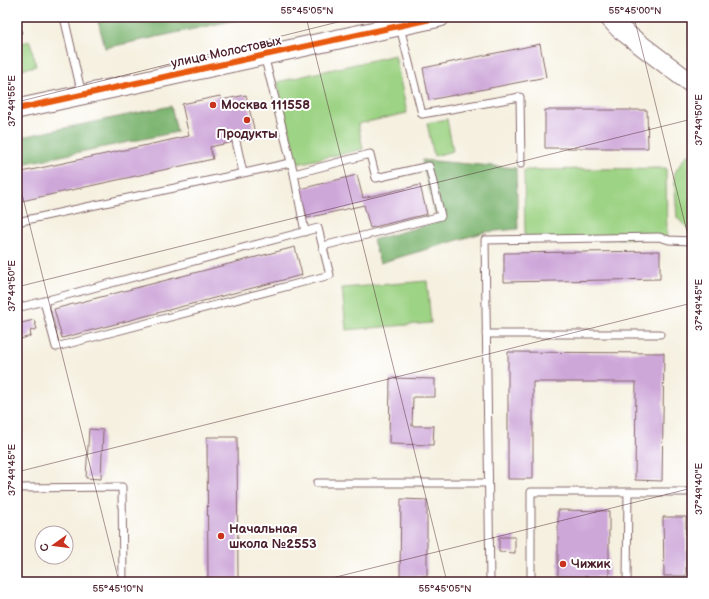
<svg xmlns="http://www.w3.org/2000/svg" width="709" height="599" viewBox="0 0 709 599" font-family="'Balsamiq Sans',sans-serif">
  <style>
    .green { fill: #9dd384; stroke: #747958 }
    .forest { fill: #7eb572; stroke: #646a4e }
    .building { fill: #cea7d9 }
    .lines { fill: none; stroke-linecap: round; stroke-linejoin: round }
    .lane-casing { stroke: #86686a; stroke-width: 9 }
    .secondary-casing { stroke: #86686a; stroke-width: 21 }
    .lane { stroke: #fff; stroke-width: 7 }
    .secondary { stroke: #fff; stroke-width: 19 }
    .cycleway-casing { stroke: #fff; stroke-width: 8 }
    .cycleway { stroke: #e8590c; stroke-width: 6 }
    .ticks { fill: none; stroke: #4a1f2b; stroke-width: 1; stroke-opacity: 0.45 }
    .poi-dot { fill: #c8321e; stroke: #fff; stroke-width: 1.5 }
    .labels { text-anchor: middle; dominant-baseline: central; stroke-width: 4; stroke-linejoin: round; paint-order: stroke }
    .street-label { font-size: 13px; fill: #4a1f2b; stroke: #fff }
    .poi-label { font-size: 13px; font-weight: bold; fill: #4a1f2b; stroke: #fff; text-anchor: start }
    .neatline { fill: none; stroke: #4a1f2b; stroke-width: 1.5 }
    .ticks-label { font-size: 10px; text-anchor: middle; fill: #4a1f2b }
  </style>
  <rect width="100%" height="100%" fill="#fff"/>
  <filter id="ink" filterUnits="userSpaceOnUse"><feTurbulence type="fractalNoise" baseFrequency=".025" numOctaves="2"/><feDisplacementMap in="SourceGraphic" scale="8" xChannelSelector="R" yChannelSelector="G"/><feConvolveMatrix kernelMatrix="1 2 1 2 8 2 1 2 1" color-interpolation-filters="sRGB"/></filter>
  <filter id="wash" filterUnits="userSpaceOnUse"><feTurbulence type="fractalNoise" baseFrequency=".012" numOctaves="4" result="noise"/><feDisplacementMap in="SourceGraphic" scale="16" xChannelSelector="R" yChannelSelector="G"/><feGaussianBlur stdDeviation="0.9" result="paint"/><feColorMatrix in="noise" values="0 0 0 0 0 0 0 0 0 0 0 0 0 0 0 0 0 1.4 0 .05"/><feComposite in="paint" operator="in"/></filter>
  <g filter="url(#wash)">
    <rect width="100%" height="100%" fill="#f5f0df"/>
    <path class="green" d="M30 41 36 66 17 70V44Z
      M395 55 407 113 358 124 363 149 297 164 277 82Z
      M447 119 453 151 434 156 427 123Z
      M686 155 692 156V233L677 218 674 174Z
      M666 168 667 238 525 240 524 170Z
      M427 281 431 323 346 330 342 288Z"/>
    <path class="forest" d="M97 17H250L105 48Z
      M171 106 177 132 17 165V138Z
      M422 160 516 168 518 229 485 232 380 263 373 240 437 222Z"/>
    <g id="blocks">
      <path class="building" d="M17 17 22 33 17 34Z
        M540 44 546 77 429 100 423 68Z
        M246 95 256 137 210 147 213 159 17 202V173L189 136 182 104 220 96 221 100Z
        M545 110H647L648 148H545Z
        M357 175 363 198 420 185 427 214 370 228 364 205 307 218 300 189Z
        M295 247 302 275 62 338 54 309Z
        M660 251V279L504 282V253Z
        M34 320 37 329 30 331 31 336 17 340V324Z
        M508 352 664 353 662 481 635 480 636 382H533V479H508Z
        M390 378 435 379V397H413L412 426H434L433 445 389 444Z
        M89 429 103 430 101 479 86 478Z
        M207 437H237L238 579H208Z
        M401 499 427 500V576H400Z
        M558 510 609 511V577L558 576Z
        M663 517H686V576H664Z
        M499 537H515V553L499 552Z"/>
    </g>
  </g>
  <g filter="url(#ink)">
    <use href="#blocks" fill-opacity="0" stroke="#86686a" stroke-width="1"/>
    <g class="lines">
      <defs>
        <path id="lane" d="M64 17 82 95
          M400 27 422 114 520 97 521 164
          M264 55 294 174 305 232
          M236 141 243 173
          M294 174 370 154 376 178 429 166 441 216 323 246
          M17 222 290 163
          M318 228 330 275 56 347 44 301Z
          M17 308 44 301
          M486 334H660
          M317 483H488
          M17 488 122 487 123 582
          M490 582 485 240 659 237 669 240 692 241
          M531 582V492H692
          M627 582 628 492"/>
        <path id="secondary" d="M609 17 620 29 692 84
          M17 109 440 17"/>
      </defs>
      <use href="#lane" class="lane-casing"/>
      <use href="#secondary" class="secondary-casing"/>
      <use href="#lane" class="lane"/>
      <use href="#secondary" class="secondary"/>
      <defs>
        <path id="cycleway" d="M17 109 440 17"/>
      </defs>
      <use href="#cycleway" class="cycleway-casing"/>
      <use href="#cycleway" class="cycleway"/>
    </g>
  </g>
  <path class="ticks" d="M306 17 447 582M634 17 692 252M17 102 358 17M17 174 119 582M17 287 692 119M17 472 692 303M316 582 692 488"/>
  <g class="poi-dot">
    <circle cx="213" cy="105" r="4"/>
    <circle cx="247" cy="120" r="4"/>
    <circle cx="221" cy="536" r="4"/>
    <circle cx="563" cy="564" r="4"/>
  </g>
  <g class="labels">
    <g class="street-label">
      <text transform="translate(226 52) rotate(-12)">улица Молостовых</text>
    </g>
    <g class="poi-label">
      <text x="221" y="105">Москва 111558</text>
      <text x="247" y="134" text-anchor="middle">Продукты</text>
      <text x="229" y="529">Начальная<tspan x="229" dy="15">школа №2553</tspan></text>
      <text x="571" y="564">Чижик</text>
    </g>
  </g>
  <rect width="709" height="599" fill="none" stroke="#fff" stroke-width="44"/>
  <g transform="translate(54 545) rotate(256)"><circle r="19" fill="#ffffff" stroke="#b7a5aa"/>
  <path d="M0-3L7 15L0 10L-7 15Z" fill="#c8321e"/>
  <text y="-6" font-size="11" font-weight="bold" text-anchor="middle" fill="#4a1f2b">С</text>
  </g>
  <rect x="22" y="22" width="665" height="555" class="neatline"/>
  <g class="ticks-label">
    <text x="307" y="14">55°45'05"N</text>
    <text x="635" y="14">55°45'00"N</text>
    <text transform="translate(11 101) rotate(-90)" y="4">37°49'55"E</text>
    <text transform="translate(698 120) rotate(-90)" y="4">37°49'50"E</text>
    <text transform="translate(11 286) rotate(-90)" y="4">37°49'50"E</text>
    <text transform="translate(698 305) rotate(-90)" y="4">37°49'45"E</text>
    <text transform="translate(11 470) rotate(-90)" y="4">37°49'45"E</text>
    <text transform="translate(698 489) rotate(-90)" y="4">37°49'40"E</text>
    <text x="118" y="592">55°45'10"N</text>
    <text x="445" y="592">55°45'05"N</text>
  </g>
</svg>
